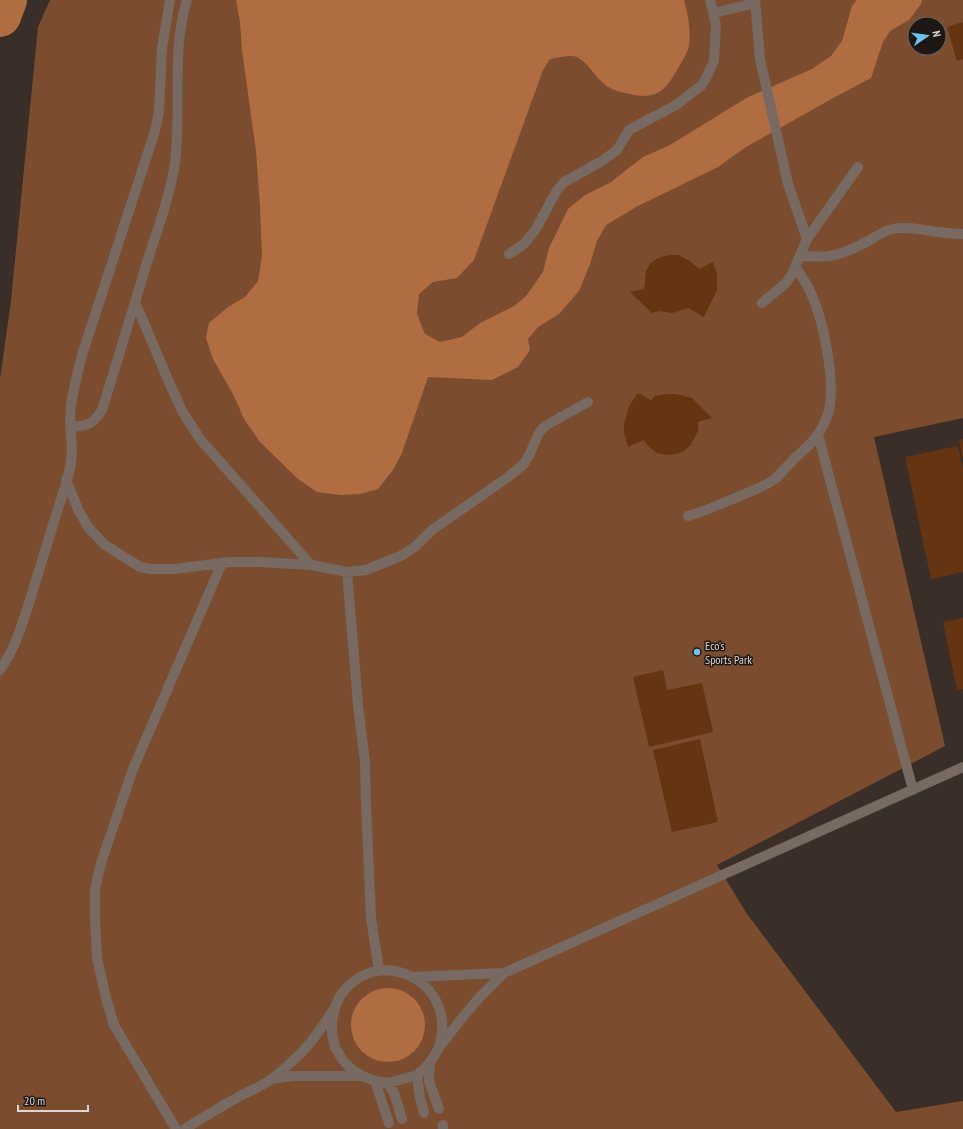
<svg xmlns="http://www.w3.org/2000/svg" width="963" height="1129" viewBox="0 0 963 1129" font-family="'PT Sans Narrow',sans-serif">
  <style>
    .green { fill: #7b4d2e; fill-rule: evenodd }
    .water { fill: #b06d41 }
    .lines { fill: none; stroke-linecap: round; stroke-linejoin: round }
    .river { stroke: #b06d41; stroke-width: 42 }
    .building { fill: #653512 }
    .service { stroke: #776a62; stroke-width: 10 }
    .poi-dot { fill: #6ac3f1; stroke: #1e1815; stroke-width: 1.5 }
    .labels { text-anchor: middle; dominant-baseline: central; stroke-width: 3; stroke-linejoin: round; paint-order: stroke }
    .poi-label { font-size: 12px; fill: #ddd6d1; stroke: #1e1815; text-anchor: start }
  </style>
  <rect width="100%" height="100%" fill="#3a2f28"/>
  <path class="green" d="M50 0H963V418L874 437 945 746 717 865 747 914 896 1112 963 1101V1129H0V379L11 301 38 27ZM915 24H939V48H915Z"/>
  <path class="water" d="M236 0H684C688 13 691 31 689 45 688 53 681 63 677 70 663 95 653 100 625 93 617 91 609 89 603 83 595 76 587 62 577 57 569 54 557 58 550 59L543 70 474 260 457 278 433 282 419 294 417 314 425 334 440 342 462 337 480 323 514 306 526 296 543 272 549 248 568 209 585 195 611 182 643 157 670 145 748 97 812 69 831 56 842 41 852 6 857 0H922L921 4 909 20 890 31 883 42 871 78 835 97 746 147 718 167 636 207 606 225 597 241 590 264 579 291 559 314 538 327 528 339 530 350 518 367 492 380 428 377 402 453 393 470 378 489 361 494 341 495 317 492 298 479 260 442 244 419 234 396 213 359 206 338 209 323 228 307 245 297 258 281 262 256 260 207 256 151 242 50 240 22Z
    M351 1025a37 37 0 1 1 74 0a37 37 0 1 1-74 0Z"/>
  <g class="lines">
    <path class="river" d="M0 16 6 0"/>
  </g>
  <path class="building" d="M963 22V59L957 61 947 27Z
    M669 255H678L690 261 699 269 713 262 717 274V290L704 317 688 308 672 313 660 311 652 313 630 292 644 289 646 271 650 264 658 258Z
    M638 393 651 400 655 396 667 394H676L692 398 712 418 698 422V431L691 445 684 451 677 454 666 455 657 453 649 447 644 440 628 447 624 433V424L629 406Z
    M963 439V458H962L959 440Z
    M958 446 963 470V572L931 579 905 457Z
    M963 618V689L957 690 943 622Z
    M663 670 667 690 702 683 713 732 649 747 633 677Z
    M700 739 718 822 672 832 653 750Z"/>
  <g class="lines">
    <path class="service" d="M755 0 760 59 788 184 807 239
      M714 13 755 3
      M509 254 524 244 536 229 557 190 564 182 602 161 617 150 629 130 676 105 702 85 708 74 714 61 716 25 710 0
      M800 255C830 260 844 254 870 240 877 236 884 231 892 229 908 226 923 230 938 232 946 233 955 234 963 234
      M135 302 169 382 182 411 200 439 311 565
      M762 303 786 283 792 274 807 239 858 167
      M70 427C87 426 93 425 102 410 118 359 133 308 149 256 158 228 169 199 174 169 183 113 170 54 187 0
      M818 435 913 790
      M66 480 78 509 88 527 105 545 140 567 151 569H175L229 562H259L311 565 347 572 366 570 403 555 416 546 432 530 508 477 524 464 530 453 539 433 545 426 588 402
      M688 516C703 512 715 506 728 501 743 494 761 489 775 479 782 472 789 464 796 457 810 445 822 433 828 414 834 393 830 366 826 345 821 316 813 290 795 267
      M347 572 358 705 365 762 366 804 371 918 379 971
      M0 670C15 649 22 625 30 600 37 576 45 552 52 528 58 507 67 485 71 463 74 444 68 425 71 406 73 389 78 372 82 355L155 131 159 111 162 48 170 0
      M412 977 504 973
      M335 1008 332 1021V1034L335 1047 342 1059 351 1069 362 1076 375 1081 388 1083 417 1075 425 1068 433 1058 440 1046 463 1017 478 999 504 973 963 767
      M430 1062 429 1081 439 1109
      M417 1075 420 1098 424 1113
      M271 1079 293 1076H361
      M375 1081 389 1123
      M388 1083 394 1093 402 1119
      M443 1125V1129
      M176 1129 114 1025 106 998 97 958 95 918V889L101 863 133 769 222 563
      M185 1129C203 1117 221 1107 240 1096 250 1091 262 1086 272 1079 281 1072 291 1063 299 1055 313 1042 323 1025 334 1009 336 1005 338 1000 340 996 345 989 353 981 360 977 389 961 426 976 438 1005 444 1018 443 1031 440 1044"/>
  </g>
  <circle class="poi-dot" cx="697" cy="652" r="4"/>
  <g class="labels">
    <g class="poi-label">
      <text x="705" y="645">Eco's<tspan x="705" dy="14">Sports Park</tspan></text>
    </g>
  </g>
  <g transform="translate(927 36) rotate(77)"><circle r="19" fill="#1e1815" stroke="#6a6460"/>
  <path d="M0-3L7 15L0 10L-7 15Z" fill="#6ac3f1"/>
  <text y="-6" font-size="11" font-weight="bold" text-anchor="middle" fill="#ddd6d1">N</text>
  </g>
  <path d="M18 1105v6h70v-6" fill="none" stroke="#ddd6d1" stroke-width="2"/>
  <text x="24" y="1105" font-size="12" fill="#ddd6d1" stroke="#1e1815" stroke-width="3" paint-order="stroke">20 m</text>
</svg>
